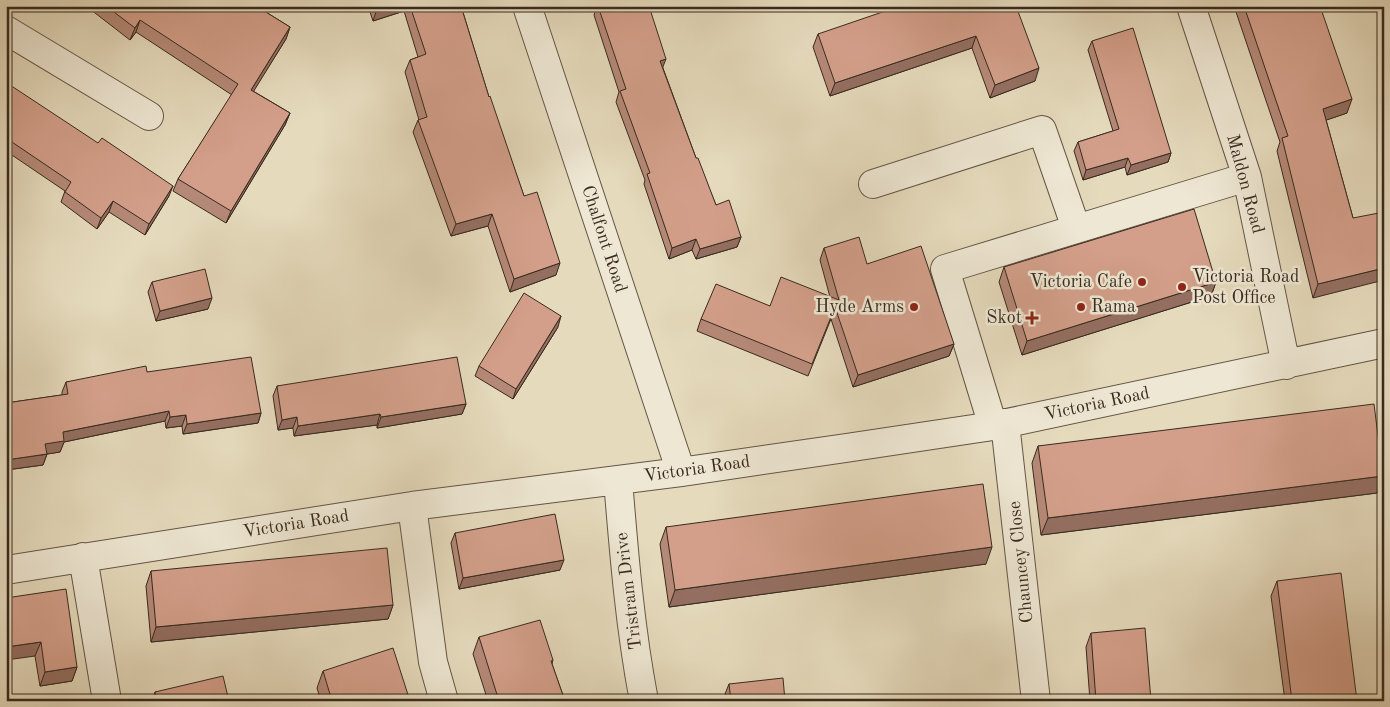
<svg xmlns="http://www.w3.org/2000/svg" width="1390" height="707" viewBox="0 0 1390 707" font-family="'Old Standard TT',serif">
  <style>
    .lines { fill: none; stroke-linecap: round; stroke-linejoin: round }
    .minor-casing { stroke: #635646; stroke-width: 30 }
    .minor { stroke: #eee7d3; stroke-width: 28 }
    .wall { fill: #b58977; stroke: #382a1f }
    .shaded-wall { fill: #946f61; stroke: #382a1f }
    .building { fill: #d39f8a; stroke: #382a1f }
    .poi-dot { fill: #8f2418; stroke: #eee7d3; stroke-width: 2 }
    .labels { text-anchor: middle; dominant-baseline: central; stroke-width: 5; stroke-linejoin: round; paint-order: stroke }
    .street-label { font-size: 18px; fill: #382a1f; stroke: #eee7d3 }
    .poi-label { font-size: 18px; fill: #382a1f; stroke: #eee7d3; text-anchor: end }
  </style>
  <rect width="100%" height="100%" fill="#e5dabc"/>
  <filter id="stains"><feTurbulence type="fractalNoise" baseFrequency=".004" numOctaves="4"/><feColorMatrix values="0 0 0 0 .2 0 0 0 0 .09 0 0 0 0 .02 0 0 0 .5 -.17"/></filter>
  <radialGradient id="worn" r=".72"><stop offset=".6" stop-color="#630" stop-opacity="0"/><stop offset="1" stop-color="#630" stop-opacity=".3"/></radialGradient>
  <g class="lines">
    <defs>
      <path id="minor" d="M527 6 681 472
        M1191 6 1247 177 1286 365
        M6 30 149 116
        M873 184 1042 130 1076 228
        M1005 423 1036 701
        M993 426 945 269 1247 177
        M618 480C624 554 630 628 644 701
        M412 506 433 662 444 701
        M83 557 107 701
        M6 570 412 506 681 472 846 448 993 426 1384 343"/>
    </defs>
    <use href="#minor" class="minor-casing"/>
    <use href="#minor" class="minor"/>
  </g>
  <path class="wall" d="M86 6H256L290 27 286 39 253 91 290 113 285 125 226 223 173 191 178 179 232 95 136 32 130 40Z
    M368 6H461L489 97 524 196 556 275 510 292 488 226 451 236 413 132 418 120H419L405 72 410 60 418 57 404 11 373 21Z
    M592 6H649L663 68 696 158 716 205 741 237 737 247 696 259 692 250 669 259 644 184 645 180 616 102 619 92 594 15 595 12Z
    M1016 6 1035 81 990 98 972 48 830 96 813 47 818 34Z
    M1234 6H1320L1347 113 1326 120 1353 218 1313 298 1277 151 1280 142Z
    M1092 41 1171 153 1168 162 1127 175 1125 167 1083 180 1074 151 1078 142 1113 131 1088 50Z
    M6 91 169 196 145 235 109 212 97 229 61 202 65 191 6 151Z
    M824 248 867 264 954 344 949 356 853 387 831 319 808 376 697 331 701 319 770 306 830 297 820 260Z
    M1004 267 1216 282 1211 296 1022 355 999 282Z
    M152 282 208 309 156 321 148 292Z
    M558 327 513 399 475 376 479 366Z
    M147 372 261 413 258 423 183 434 182 426 166 428 165 421 64 442 60 452 47 454 43 465 6 470V403L62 395V392L66 382Z
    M277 386 466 404 462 414 377 428V425L294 436 293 428 278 430 273 396Z
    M1038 446 1383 476 1377 493 1041 535 1032 463Z
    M666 527 986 564 669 607 660 544Z
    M455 533 560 570 459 589 451 543Z
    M151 571 393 605 388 619 151 642 146 586Z
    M1277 581 1357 701H1285L1271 596Z
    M6 598 77 667 72 681 40 686 35 656Z
    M1091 633 1151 701H1090L1086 647Z
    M479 637 553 660 552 664 565 701H488L473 654Z
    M323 671 410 701H321L317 688Z
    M729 684 785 701H726L725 694Z
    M155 692 229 701H152Z"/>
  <path class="shaded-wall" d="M386 6H405L404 11 373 21 377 9Z
    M140 20 136 32 130 40 135 28Z
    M290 27 286 39 247 102 251 90Z
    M976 36 972 48 830 96 835 83Z
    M666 59 662 69 660 61Z
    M1039 68 1035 81 990 98 995 85Z
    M1352 99 1347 113 1318 123 1323 109Z
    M290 113 285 125 226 223 231 211Z
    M1171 153 1168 162 1127 175 1131 165Z
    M1128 158 1125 167 1083 180 1086 170Z
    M173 186 169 196 145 235 149 224Z
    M113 201 109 212 97 229 101 218Z
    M492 214 488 226 451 236 456 224Z
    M741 237 737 247 696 259 700 249Z
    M696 239 692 250 669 259 672 248Z
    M560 263 556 275 510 292 514 279Z
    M1384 268V280L1313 298 1318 284Z
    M1216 282 1211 296 1022 355 1027 341Z
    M212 298 208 309 156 321 160 311Z
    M561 316 558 327 513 399 516 389Z
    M954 344 949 356 853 387 858 375Z
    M466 404 462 414 377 428 381 417Z
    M169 411 165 421 64 442 60 452 41 455 45 444 63 432Z
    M261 413 258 423 183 434 187 424Z
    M380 414 377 425 294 436 298 426Z
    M186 415 182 426 166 428 170 417Z
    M297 417 293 428 278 430 282 420Z
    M47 454 43 465 6 470V460Z
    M1383 476 1377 493 1041 535 1048 518Z
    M992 547 986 564 669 607 675 590Z
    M564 560 560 570 459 589 463 578Z
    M393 605 388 619 151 642 156 627Z
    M41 642 35 656 6 660V647Z
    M77 667 72 681 40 686 45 672Z"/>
  <path class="building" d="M106 6H256L290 27 251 90 290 113 231 211 178 179 238 84 140 20 135 28Z
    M376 6H386L377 9Z
    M410 6H461L489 97 490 96 524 196 537 192 560 263 514 279 492 214 456 224 418 120 427 117 410 60 426 54Z
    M598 6H649L666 59 660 61 696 158H698L716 205 729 200 741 237 700 249 696 239 672 248 647 174 650 173 620 91 626 89Z
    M900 6H1016L1039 68 995 85 976 36 835 83 818 34Z
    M1244 6H1320L1352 99 1323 109 1353 218 1384 212V268L1318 284 1282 138 1288 136Z
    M1133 28 1171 153 1131 165 1128 158 1086 170 1078 142 1119 129 1092 41Z
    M10 85 98 143 102 138 173 186 149 224 113 201 101 218 65 192 71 182 6 138V91Z
    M1194 209 1216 282 1027 341 1004 267Z
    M859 237 867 264 921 246 954 344 858 375 835 307 812 364 701 319 716 284 770 306 781 277 839 300 824 248Z
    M205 269 212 298 160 311 152 282Z
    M524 293 561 316 516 389 479 366Z
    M251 357 261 413 187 424 186 415 170 417 169 411 63 432 64 441 45 444 47 454 6 460V403L68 394 66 382 146 366 147 372Z
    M457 357 466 404 381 417 380 414 298 426 297 417 282 420 277 386Z
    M1374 404 1383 476 1048 518 1038 446Z
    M983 484 992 547 675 590 666 527Z
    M555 514 564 560 463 578 455 533Z
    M387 548 393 605 156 627 151 571Z
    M1341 573 1357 701H1292L1277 581Z
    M66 589 77 667 45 672 41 642 6 647V598Z
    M540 620 553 660 551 661 565 701H499L479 637Z
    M1145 628 1151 701H1096L1091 633Z
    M393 648 410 701H332L323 671Z
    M223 676 229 701H157L155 692Z
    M783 678 785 701H731L729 684Z"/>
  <g class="poi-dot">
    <circle cx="1142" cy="282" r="5"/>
    <circle cx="1182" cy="287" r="5"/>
    <circle cx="914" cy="307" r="5"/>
    <circle cx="1081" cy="307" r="5"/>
    <path d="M1029.5 310.5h5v5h5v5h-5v5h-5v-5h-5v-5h5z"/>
  </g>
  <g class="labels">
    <g class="street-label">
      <text transform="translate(1245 184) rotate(75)">Maldon Road</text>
      <text transform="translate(604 239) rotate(72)">Chalfont Road</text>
      <text transform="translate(1097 404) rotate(-12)">Victoria Road</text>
      <text transform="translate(697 469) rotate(-8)">Victoria Road</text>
      <text transform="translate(296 524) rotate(-9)">Victoria Road</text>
      <text transform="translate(1021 562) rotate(-96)">Chauncey Close</text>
      <text transform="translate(629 591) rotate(-97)">Tristram Drive</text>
    </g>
    <g class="poi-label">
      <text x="1192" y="277" text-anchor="start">Victoria Road<tspan x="1192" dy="21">Post Office</tspan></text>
      <text x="1132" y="282">Victoria Cafe</text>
      <text x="904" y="307">Hyde Arms</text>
      <text x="1091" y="307" text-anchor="start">Rama</text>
      <text x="1022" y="318">Skot</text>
    </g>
  </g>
  <rect width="1390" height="707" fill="none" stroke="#e5dabc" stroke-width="25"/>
  <rect x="8" y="8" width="1375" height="692" fill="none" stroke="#382a1f" stroke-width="2.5"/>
  <rect x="12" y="12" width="1365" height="682" fill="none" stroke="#382a1f"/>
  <rect width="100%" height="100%" filter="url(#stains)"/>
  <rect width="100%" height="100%" fill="url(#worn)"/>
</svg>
